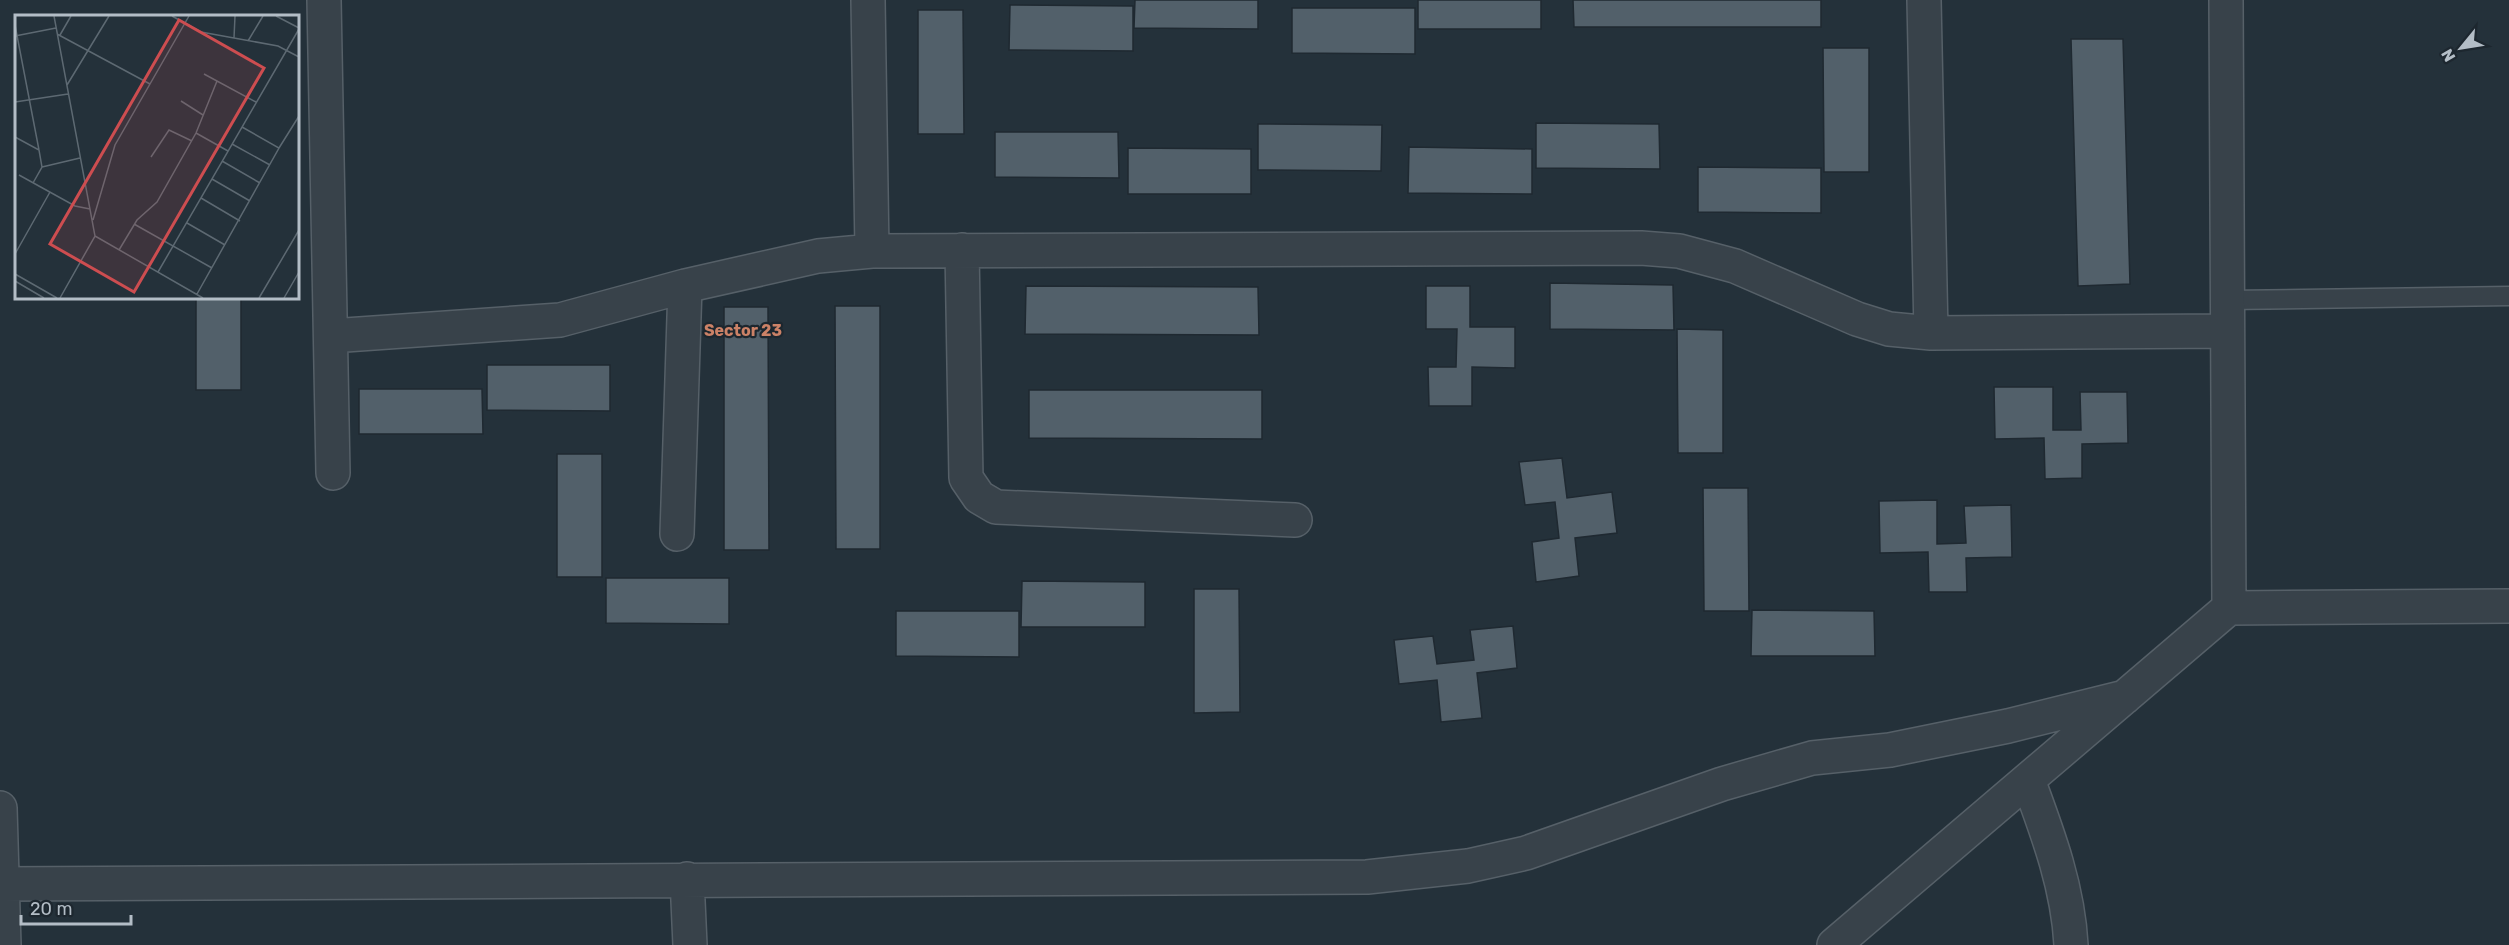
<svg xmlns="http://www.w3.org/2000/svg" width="2509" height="945" viewBox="0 0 2509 945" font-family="Rubik,sans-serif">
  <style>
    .building { fill: #52606a; stroke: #1f2931; stroke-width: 1.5 }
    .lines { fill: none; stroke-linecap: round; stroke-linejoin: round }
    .service-casing { stroke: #566068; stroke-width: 21 }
    .minor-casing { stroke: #566068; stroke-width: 36 }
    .service { stroke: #38424a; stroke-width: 18 }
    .minor { stroke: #38424a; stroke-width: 33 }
    .labels { text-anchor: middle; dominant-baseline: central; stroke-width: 4.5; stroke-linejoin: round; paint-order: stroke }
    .neighbourhood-label { font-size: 16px; font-weight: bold; fill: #cc8267; stroke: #1d272f }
    .inset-road { fill: none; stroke: #5d6972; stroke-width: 1.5 }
    .view { fill: #cd4d50; fill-opacity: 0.15; stroke: #cd4d50; stroke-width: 3 }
    .inset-edge { fill: none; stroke: #b3bdc6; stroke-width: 3 }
  </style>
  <rect width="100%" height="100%" fill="#24313a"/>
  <path class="building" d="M1135 0H1258V29L1134 28Z
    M1418 0H1541V29H1418Z
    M1573 0H1821V27H1574Z
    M1010 5 1133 6V51L1009 50Z
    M1292 8H1415V54L1292 53Z
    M918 10H963L964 134H918Z
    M2071 39H2123L2130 284 2078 286Z
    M1823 48H1869V172H1824Z
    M1536 123 1659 124 1660 169 1536 168Z
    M1258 124 1382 125 1381 171 1258 170Z
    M995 132H1118L1119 178 995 177Z
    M1409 147 1532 149V194L1408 193Z
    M1128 148 1251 149V194H1128Z
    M1698 167 1821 168V213L1698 212Z
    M1550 283 1673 285 1674 330 1550 329Z
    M1026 286 1258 287 1259 335 1025 334Z
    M1426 286H1470V327H1515V368L1472 367V406H1429L1428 367H1456L1457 329H1426Z
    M196 297H241V390H196Z
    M835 306H880V549H836Z
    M724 307H768L769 550H724Z
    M1677 329 1723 330V453H1678Z
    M487 365H610V411L487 410Z
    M1994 387H2053V430H2081L2080 392H2127L2128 443 2082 444V478L2045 479 2044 438 1995 439Z
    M359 389H482L483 434H359Z
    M1029 390H1262V439L1029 438Z
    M557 454H602V577H557Z
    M1562 458 1567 498 1612 492 1617 533 1575 538 1579 576 1536 582 1532 542 1559 538 1555 502 1525 505 1519 462Z
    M1703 488H1748L1749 611H1704Z
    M1937 500V544L1966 543 1964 506 2011 505 2012 557 1966 558 1967 592H1929L1928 552 1880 553 1879 501Z
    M606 578H729V624L606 623Z
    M1022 581 1145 582V627H1021Z
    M1194 589H1239L1240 712 1194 713Z
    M1752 610 1874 611 1875 656H1751Z
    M896 611H1019V657L896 656Z
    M1513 626 1517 668 1477 673 1482 718 1441 722 1437 680 1399 684 1394 640 1433 636 1437 664 1474 660 1470 630Z"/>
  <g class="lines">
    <defs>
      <path id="service" d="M2227 300 2509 296"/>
      <path id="minor" d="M324 0 333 473
        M868 0 872 251
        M1924 0 1931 333
        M2226 0 2229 608
        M962 250 966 478 979 497 996 507 1295 520
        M331 336 560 320 685 286 818 256 872 251 1641 248 1679 251 1735 266 1857 319 1889 329 1931 333 2227 331
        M677 534 685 286
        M2028 780C2048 834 2068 887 2071 945
        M0 808 4 945
        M687 879 690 945
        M0 884 1367 877 1468 866 1526 853 1722 784 1812 758 1890 750 2008 726 2125 697
        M1834 945 2229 608 2509 606"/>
    </defs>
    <use href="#service" class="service-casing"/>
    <use href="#minor" class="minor-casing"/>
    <use href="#service" class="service"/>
    <use href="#minor" class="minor"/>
  </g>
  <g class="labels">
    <g class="neighbourhood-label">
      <text x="743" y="330">Sector 23</text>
    </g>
  </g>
  <g transform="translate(15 15)">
    <rect width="284" height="284" fill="#24313a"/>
    <path class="inset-road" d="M39 1 80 221 45 283M157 1 186 17 263 31 284 42M261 1 284 13M0 10 24 135M42 19 135 69M45 20 56 1M0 21 41 13M219 23 220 1M233 26 248 1M189 59 241 87M52 70 94 1M166 86 188 100M0 87 53 79M181 118 213 136M0 122 24 135 27 152 18 168M217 129 255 150M264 133 284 101M136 142 154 115 177 126M207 146 245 168M27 152 65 143M4 160 60 191 75 194M197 164 235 186M186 183 225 206M78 205 100 130 174 1M172 208 210 230M119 209 197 253M80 221 188 283M104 235 122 205 142 187 181 118 202 66M0 239 35 177M143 257 284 14M0 259 42 283M0 266 29 283M182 279 264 133 227 112M244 283 284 215M269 283 284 257"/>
    <path class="view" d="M164 5 249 53 119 277 35 229Z"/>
    <rect width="284" height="284" class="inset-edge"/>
  </g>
  <g transform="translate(2461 48) rotate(240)" stroke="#1d272f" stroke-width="4.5" paint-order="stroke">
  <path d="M0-4.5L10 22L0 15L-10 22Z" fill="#b3bdc6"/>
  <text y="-9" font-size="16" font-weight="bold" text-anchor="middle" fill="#b3bdc6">N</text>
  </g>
  <path d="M21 915v9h110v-9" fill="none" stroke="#b3bdc6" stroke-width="3"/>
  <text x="30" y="915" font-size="18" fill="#b3bdc6" stroke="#1d272f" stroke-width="4.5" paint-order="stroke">20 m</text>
</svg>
